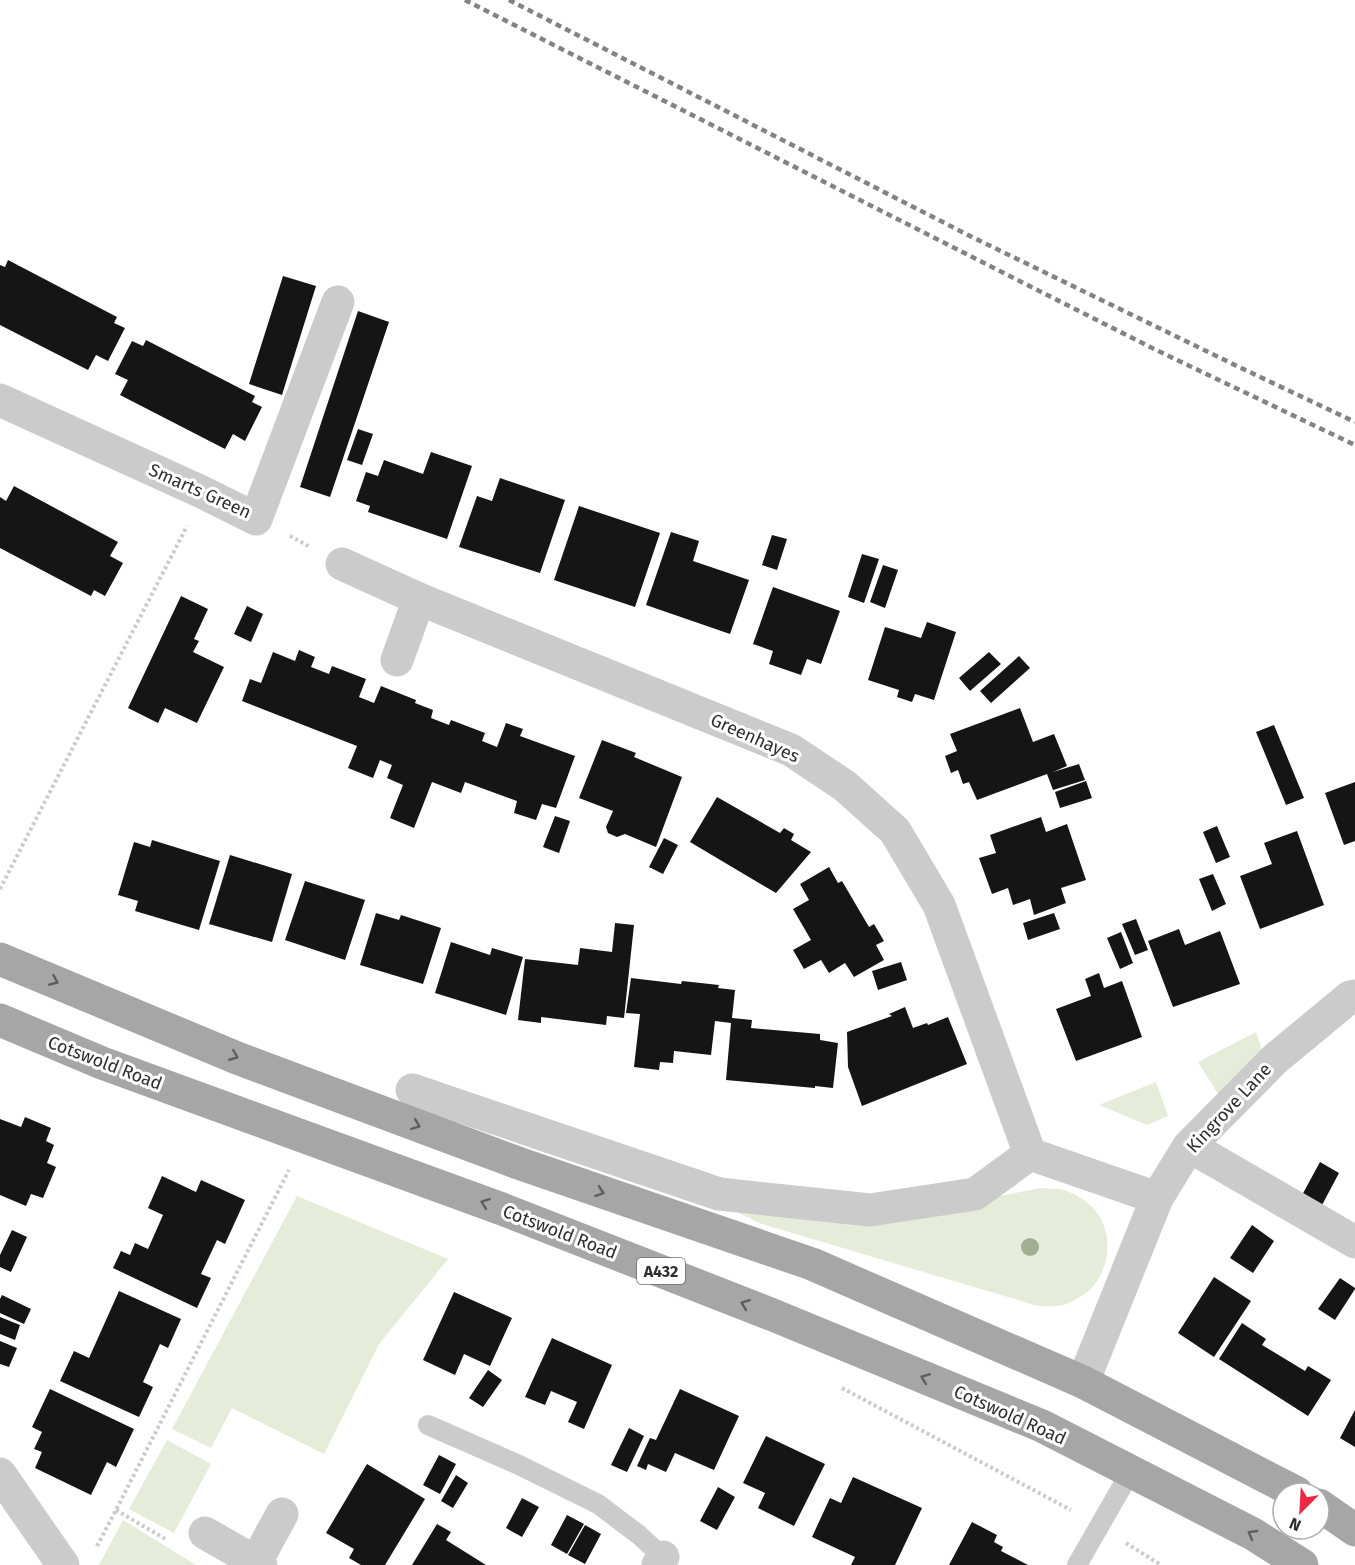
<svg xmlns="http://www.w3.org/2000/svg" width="1355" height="1565" viewBox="0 0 1355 1565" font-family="'Fira Sans',sans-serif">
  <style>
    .green { fill: #e5ecda }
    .building { fill: #151515 }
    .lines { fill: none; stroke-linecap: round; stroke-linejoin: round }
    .path { stroke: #cbcbcb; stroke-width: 4; stroke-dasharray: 3 3; stroke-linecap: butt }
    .service { stroke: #cbcbcb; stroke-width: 20 }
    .minor { stroke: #cbcbcb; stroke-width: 33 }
    .primary { stroke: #a6a6a6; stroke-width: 33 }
    .rail { stroke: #838383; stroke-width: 4.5; stroke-dasharray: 6 4.5; stroke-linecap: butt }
    .tree { fill: #a1ae92 }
    .oneway { stroke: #5e5e5e }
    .labels { text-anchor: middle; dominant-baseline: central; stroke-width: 6; stroke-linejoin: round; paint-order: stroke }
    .shield { fill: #fff; stroke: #6d6d6d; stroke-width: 1.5 }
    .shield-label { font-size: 16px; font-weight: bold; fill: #2e2e2e }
    .street-label { font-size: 18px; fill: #2e2e2e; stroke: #fff }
  </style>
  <rect width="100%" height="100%" fill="#fff"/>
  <path class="green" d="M1256 1032 1262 1051 1218 1094 1198 1062Z
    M1156 1082 1168 1116 1147 1125 1099 1105Z
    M1041 1188C1049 1189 1057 1188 1064 1190 1076 1194 1087 1201 1095 1210 1115 1234 1110 1274 1086 1293 1077 1299 1067 1305 1057 1306 1051 1307 1044 1306 1038 1306L759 1223 723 1205 894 1216Z
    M297 1196 448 1259 379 1344 324 1454 232 1408 211 1448 172 1429Z
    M167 1440 211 1464 174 1533 129 1509Z
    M123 1520 196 1565H99Z"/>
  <path class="building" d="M8 260 117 317 114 323 125 328 108 361 96 355 88 370 0 325V265L5 267Z
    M283 276 316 286 282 395 249 384Z
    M358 311 389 322 330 497 300 487Z
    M146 340 255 396 252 402 262 407 245 441 233 434 225 449 120 395 128 380 115 374 132 341 143 346Z
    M358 429 373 434 362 465 347 460Z
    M431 452 472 466 447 539 368 512 370 506 356 501 366 472 378 476 384 460 423 474Z
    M500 478 565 500 540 573 459 547 477 496 492 501Z
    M14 486 118 542 110 556 123 563 105 596 94 590 91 596 0 548V497L6 501Z
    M579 506 660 533 635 607 554 580Z
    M671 532 699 541 693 561 749 580 730 634 646 605Z
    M772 535 787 539 777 570 762 565Z
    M862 554 879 559 864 603 848 597Z
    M883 565 898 570 885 608 870 602Z
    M773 587 840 611 821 664 807 659 801 675 769 664 773 651 753 644Z
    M181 596 208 609 194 639 199 641 193 652 224 667 197 723 165 708 158 723 128 708Z
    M247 606 263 614 251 642 234 634Z
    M927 622 956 632 934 700 915 694 912 702 897 697 899 690 868 680 885 627 921 638Z
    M299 650 315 657 311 667 329 674 332 666 366 679 359 697 374 703 381 686 416 700 415 703 433 710 431 718 449 725 451 720 485 733 482 741 497 747 506 723 523 729 520 736 575 756 556 808 542 804 536 820 514 813 517 801 465 782 461 793 432 782 414 828 390 818 403 785 387 778 392 765 380 760 373 778 348 768 357 746 242 701 250 679 261 683 273 652 295 661Z
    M989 652 1001 664 970 691 959 678Z
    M1019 656 1030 668 991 703 980 691Z
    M1020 708 1033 742 1054 734 1067 766 1053 772 1079 764 1085 780 1053 790 1047 774 977 800 969 782 963 784 958 770 951 773 945 756 957 751 950 734Z
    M1274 725 1304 798 1286 805 1256 732Z
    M602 740 636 753 634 757 682 777 656 847 625 834 617 837 608 833 606 827 613 811 579 798Z
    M1086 781 1092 798 1060 808 1055 792Z
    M1355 782V841L1344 845 1325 793Z
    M717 797 780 833 784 828 794 834 791 840 811 852 776 893 690 842Z
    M555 816 570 821 559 853 543 847Z
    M1041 817 1046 832 1067 824 1086 880 1061 888 1066 903 1034 915 1030 899 1013 905 1008 888 992 894 979 858 996 853 990 835Z
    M1217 826 1230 857 1216 863 1203 832Z
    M1297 831 1324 905 1260 929 1240 876 1272 864 1264 843Z
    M664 838 678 845 663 874 649 867Z
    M152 840 220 861 199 930 135 911 138 901 118 895 134 842 150 847Z
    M230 855 292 874 272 942 209 924Z
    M829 867 838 883 842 881 869 927 874 924 884 941 876 945 884 960 854 977 845 963 829 973 821 960 804 969 793 950 811 940 793 909 809 900 800 884Z
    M1213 874 1226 904 1212 911 1199 879Z
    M305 881 365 900 345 960 285 940Z
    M376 913 399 920 401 915 441 928 423 984 360 965Z
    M1054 913 1060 929 1028 940 1023 923Z
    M1136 919 1148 950 1135 955 1122 924Z
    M615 923 634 925 624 1018 607 1016 606 1025 541 1017V1023L518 1020 525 959 578 965 580 948 612 952Z
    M1179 929 1185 945 1220 931 1240 984 1173 1007 1148 941Z
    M1121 932 1133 963 1120 969 1107 938Z
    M451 942 490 955 492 948 523 957 506 1015 435 993Z
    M901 962 907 980 878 990 872 971Z
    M1099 973 1104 988 1122 981 1142 1037 1076 1061 1056 1009 1091 996 1085 979Z
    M631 978 681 984 682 981 719 985 718 988 735 990 732 1018 752 1020 751 1028 820 1034V1040L838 1043 833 1088 815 1086V1088L726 1080 731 1023 715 1021 711 1055 674 1051 673 1063 660 1062 659 1070 634 1067 640 1014 626 1013Z
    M905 1007 913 1028 927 1023 928 1025 948 1017 967 1064 862 1106 848 1067 847 1032 892 1016 889 1014Z
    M25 1117 51 1128 46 1141 54 1145 47 1163 56 1167 43 1198 31 1194 26 1206 0 1195V1119L21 1127Z
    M1320 1162 1339 1173 1321 1207 1301 1197Z
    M162 1176 196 1192 201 1180 245 1200 225 1244 217 1240 201 1274 211 1278 197 1308 113 1268 121 1251 130 1255 135 1243 148 1249 163 1215 148 1208Z
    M1252 1225 1274 1241 1253 1273 1230 1258Z
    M12 1230 27 1237 11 1272 0 1267V1255Z
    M1214 1277 1251 1301 1214 1357 1178 1333Z
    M1340 1278 1355 1288V1289L1335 1320 1318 1309Z
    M119 1291 181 1319 168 1348 160 1344 143 1382 153 1387 139 1417 60 1381 74 1351 89 1358Z
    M454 1292 512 1318 490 1366 464 1354 455 1375 423 1360Z
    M2 1295 31 1309 24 1324 0 1313V1299Z
    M0 1317 20 1325 15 1340 0 1334Z
    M1242 1323 1266 1339 1262 1345 1305 1371 1308 1366 1331 1380 1308 1416 1219 1359Z
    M552 1338 612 1365 584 1429 568 1422 577 1402 551 1391 545 1405 525 1397Z
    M0 1341 17 1348 9 1367 0 1364Z
    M488 1370 502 1380 483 1407 469 1398Z
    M50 1389 134 1429 116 1467 107 1462 91 1495 35 1468 42 1452 34 1449 42 1432 32 1427Z
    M680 1389 739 1416 714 1470 675 1453 666 1472 648 1464 646 1470 637 1466 650 1438 656 1440Z
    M1355 1410V1447L1340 1438Z
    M629 1428 644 1436 627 1472 611 1465Z
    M766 1436 825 1464 794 1526 758 1508 765 1493 743 1483Z
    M439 1455 456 1464 440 1494 423 1485Z
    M367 1464 425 1499 385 1565H361L349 1558 354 1549 326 1533Z
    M456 1475 468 1483 453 1508 441 1501Z
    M853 1477 922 1508 895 1565H851L855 1557 812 1537 830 1498 841 1503Z
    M718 1487 735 1497 717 1530 700 1521Z
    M522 1498 539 1507 522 1537 506 1528Z
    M567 1515 584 1524 567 1554 551 1545Z
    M972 1522 997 1535 994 1542 1003 1547 1001 1551 1028 1565H949Z
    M437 1524 451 1532 446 1540 486 1565H412Z
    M585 1525 601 1534 585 1564 568 1555Z"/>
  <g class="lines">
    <path class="path" d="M290 536 310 547
      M0 889 187 526
      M842 1388 1071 1510
      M116 1510 167 1540
      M1126 1543 1161 1565
      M97 1546 116 1510 289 1170"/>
    <path class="service" d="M428 1425 519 1465 598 1504 639 1535 663 1557
      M1077 1565 1131 1471"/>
    <path class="minor" d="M0 400 204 493 256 519 338 302
      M342 564 419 599 791 750 845 786 895 831 939 905 1030 1154
      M397 660 419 599
      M412 1090 719 1194 870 1210 975 1194 1030 1154 1157 1198
      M1189 1146 1355 1242
      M1083 1382 1157 1198 1189 1146 1275 1059 1350 997 1355 996
      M0 1474 63 1565
      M205 1533 261 1565
      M256 1562 282 1514
      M658 1565 663 1557"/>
    <path class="primary" d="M0 959 237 1058 518 1163 812 1264 1083 1382 1297 1493
      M0 1020 102 1063 502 1209 773 1315 1042 1426 1253 1534 1302 1565
      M1319 1505 1355 1530"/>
    <path class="rail" d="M465 0 1154 349 1355 445
      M509 0 970 236 1239 367 1355 422"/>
  </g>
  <circle class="tree" cx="1030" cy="1247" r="9"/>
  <defs><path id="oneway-chevron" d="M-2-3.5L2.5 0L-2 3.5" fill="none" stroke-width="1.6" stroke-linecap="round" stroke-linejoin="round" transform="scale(1.5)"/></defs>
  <g class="oneway">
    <use href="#oneway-chevron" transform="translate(54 981) rotate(23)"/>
    <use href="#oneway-chevron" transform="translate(234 1056) rotate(22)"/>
    <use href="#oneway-chevron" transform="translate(416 1125) rotate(21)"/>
    <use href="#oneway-chevron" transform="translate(600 1192) rotate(19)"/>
    <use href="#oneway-chevron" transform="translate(485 1203) rotate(-160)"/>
    <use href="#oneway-chevron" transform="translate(745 1304) rotate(-159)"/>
    <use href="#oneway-chevron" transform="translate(925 1378) rotate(-158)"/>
    <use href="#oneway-chevron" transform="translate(1252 1534) rotate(-150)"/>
  </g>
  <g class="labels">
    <rect class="shield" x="637" y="1258" width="48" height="26" rx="4.5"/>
    <g class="shield-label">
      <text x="661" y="1271">A432</text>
    </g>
    <g class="street-label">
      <text transform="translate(200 491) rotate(24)">Smarts Green</text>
      <text transform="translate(755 738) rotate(24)">Greenhayes</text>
      <text transform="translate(105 1063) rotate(21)">Cotswold Road</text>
      <text transform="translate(1229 1108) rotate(-47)">Kingrove Lane</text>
      <text transform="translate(560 1232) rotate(21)">Cotswold Road</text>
      <text transform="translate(1010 1415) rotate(24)">Cotswold Road</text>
    </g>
  </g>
  <g transform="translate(1301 1511) rotate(204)"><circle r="28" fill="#ffffff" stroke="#ababab" stroke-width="1.5"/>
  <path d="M0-4.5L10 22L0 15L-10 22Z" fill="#eb2945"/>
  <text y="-9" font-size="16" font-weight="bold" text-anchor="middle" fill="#2e2e2e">N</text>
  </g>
</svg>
